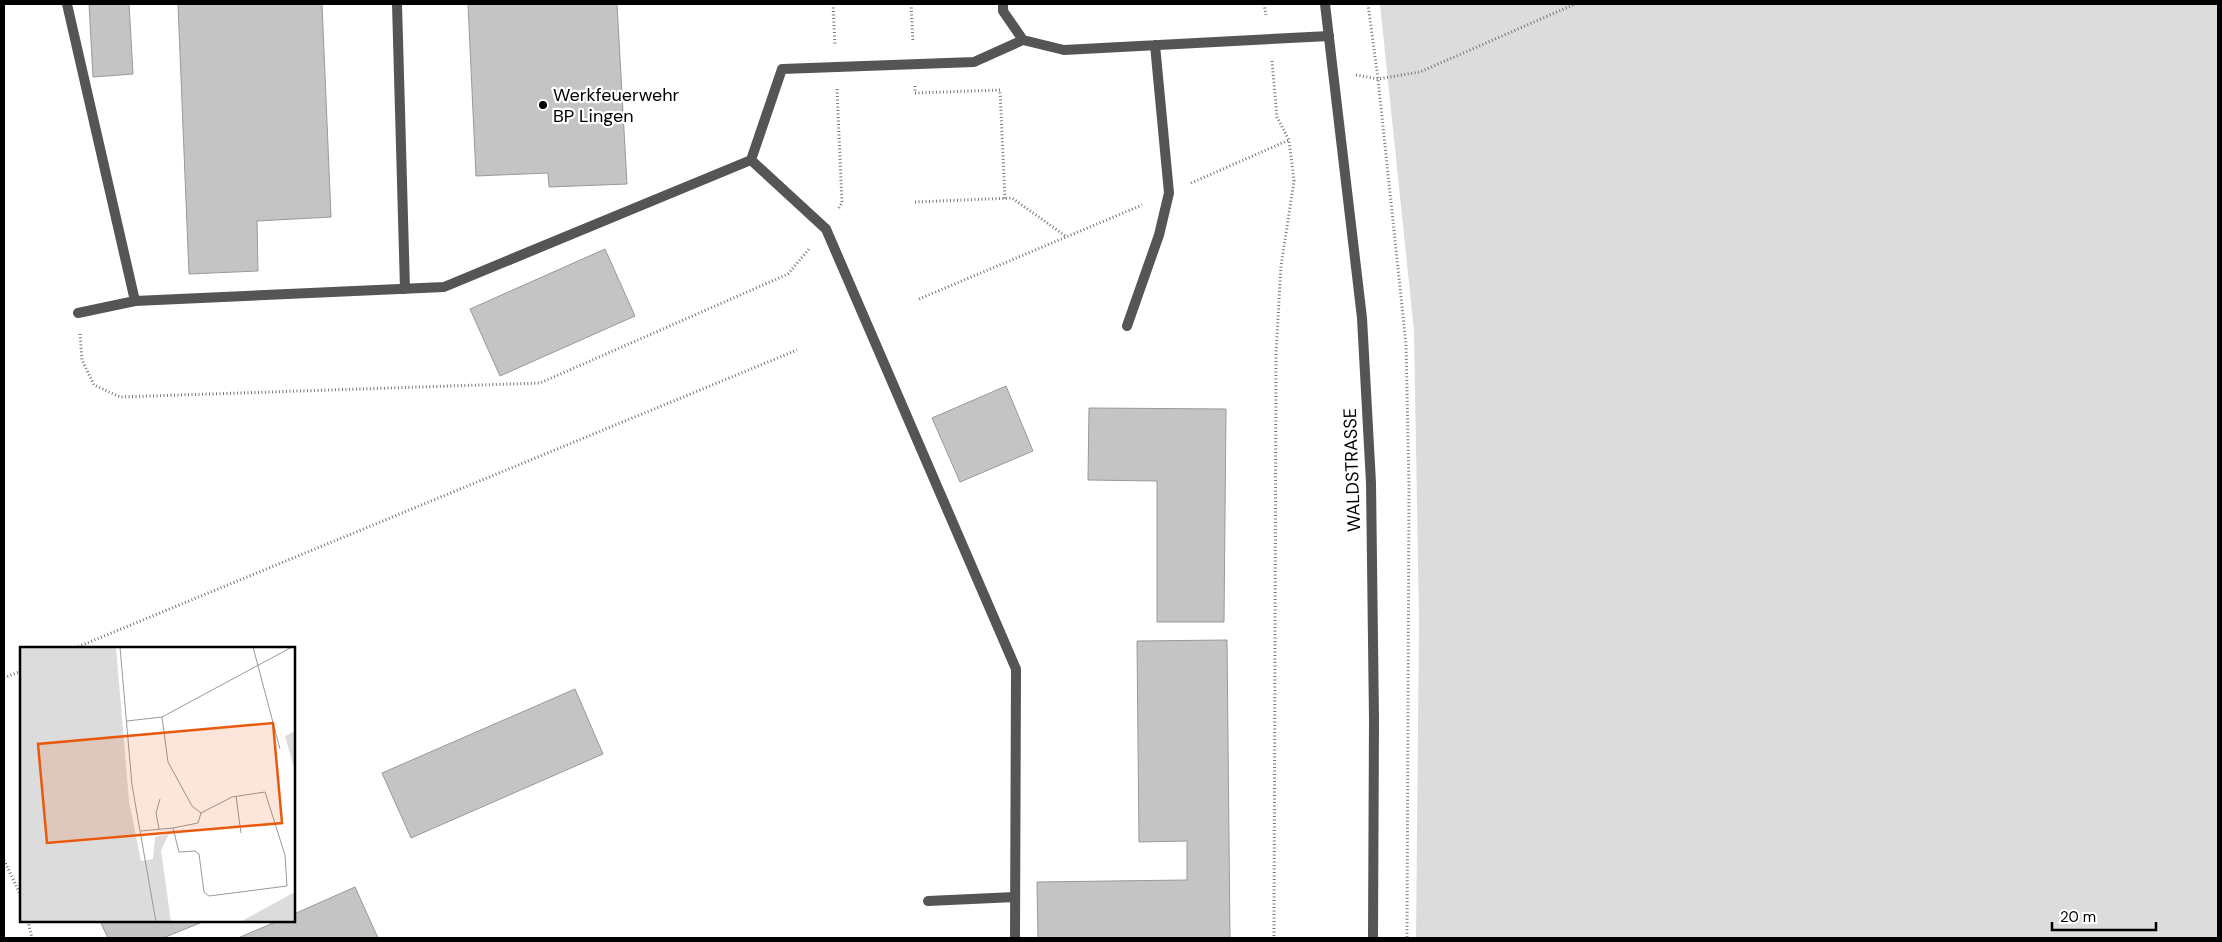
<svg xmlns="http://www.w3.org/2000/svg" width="2222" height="942" viewBox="0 0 2222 942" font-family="'DM Sans',sans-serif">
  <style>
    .green { fill: #dcdcdc }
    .building { fill: #c4c4c4; stroke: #999 }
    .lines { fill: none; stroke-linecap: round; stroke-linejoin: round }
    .path { stroke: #777; stroke-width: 3; stroke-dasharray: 1 2.5; stroke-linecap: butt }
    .service { stroke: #555; stroke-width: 10 }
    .tertiary { stroke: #555; stroke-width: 10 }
    .poi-dot { fill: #000; stroke: #fff; stroke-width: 2 }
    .labels { text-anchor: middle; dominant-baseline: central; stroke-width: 4.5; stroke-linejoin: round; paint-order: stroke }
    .poi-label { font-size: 18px; fill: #000; stroke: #fff; text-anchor: start }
    .street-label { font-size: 18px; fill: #000; stroke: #fff }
    .inset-road { fill: none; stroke: #999; stroke-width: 1 }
    .view { fill: #e8590c; fill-opacity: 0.15; stroke: #e8590c; stroke-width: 2.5 }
    .inset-edge { fill: none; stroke: #000; stroke-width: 2.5 }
  </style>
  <rect width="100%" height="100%" fill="#fff"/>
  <path class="green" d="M1380 4H2218V938H1416L1419 620 1414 331Z"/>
  <path class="building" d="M89 4H129L133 74 93 77Z
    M178 4H322L331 217 257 221 258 271 189 274Z
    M468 4H617L627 184 549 187 548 173 476 176Z
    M605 249 635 316 500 376 470 309Z
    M1006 386 1033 451 960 482 932 418Z
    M1089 408 1226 409 1224 622H1157V481L1088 480Z
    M1227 640 1230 938H1038L1037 882 1187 880V841L1139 842 1137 641Z
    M575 689 603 754 411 838 382 773Z
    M355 887 378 938H238L278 921H294V914Z
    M100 921H205L163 938H108Z"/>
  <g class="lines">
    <path class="path" d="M833 4 835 46
      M911 4 913 42
      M1264 4 1266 15
      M1368 4 1378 79 1406 344 1409 487 1407 938
      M1272 61 1277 117 1289 140 1294 181 1281 266 1276 353 1274 938
      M1356 75 1378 79 1420 72 1575 4
      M915 86V93L1000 90 1005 199
      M837 89 842 203 838 209
      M1191 183 1289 140
      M915 202 1012 198 1067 237
      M919 299 1142 205
      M80 334 82 360 94 385 120 397 540 383 788 274 809 249
      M75 648 797 350
      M4 678 21 671
      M4 860 21 896
      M28 921 32 938"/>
    <path class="service" d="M67 4 135 301 444 287 751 160 782 69 974 62 1023 40
      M397 4 405 289
      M1003 4V11L1023 40 1064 50 1329 36
      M751 160 826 229 1016 669 1015 938
      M78 313 135 301
      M1127 326 1159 235 1169 193 1155 45
      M928 901 1015 897"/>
    <path class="tertiary" d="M1325 4 1362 318 1371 483 1374 719 1373 938"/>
  </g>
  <circle class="poi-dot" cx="543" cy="105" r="5"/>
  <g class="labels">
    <g class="poi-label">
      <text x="553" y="95">Werkfeuerwehr<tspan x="553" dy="21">BP Lingen</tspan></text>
    </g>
    <g class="street-label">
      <text transform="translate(1352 470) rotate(-92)">WALDSTRASSE</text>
    </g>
  </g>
  <g transform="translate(20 647)">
    <rect width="275" height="275" fill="#fff"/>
    <path d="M0 0H96L109 154 121 214 133 212 135 190 149 187 141 203 151 275H0ZM275 84V124L265 89ZM275 245V275H220Z" fill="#dcdcdc"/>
    <path class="inset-road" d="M100 0 112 138 136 275M233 0 260 102M142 70 148 115 172 159 181 166M107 74 142 70 272 0M216 149 221 186M139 182 136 166 140 152M121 184 153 181 159 205 175 204 179 207 184 245 189 249 267 239 265 208 245 145 212 150 181 166 178 176 153 181"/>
    <path class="view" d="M253 76 262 176 27 196 18 97Z"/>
    <rect width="275" height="275" class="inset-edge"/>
  </g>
  <rect width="2222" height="942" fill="none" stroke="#000000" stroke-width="10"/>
  <path d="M2052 922v8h104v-8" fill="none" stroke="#000000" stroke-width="2.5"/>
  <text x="2060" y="922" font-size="15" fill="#000000" stroke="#ffffff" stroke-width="4" paint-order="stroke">20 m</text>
</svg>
